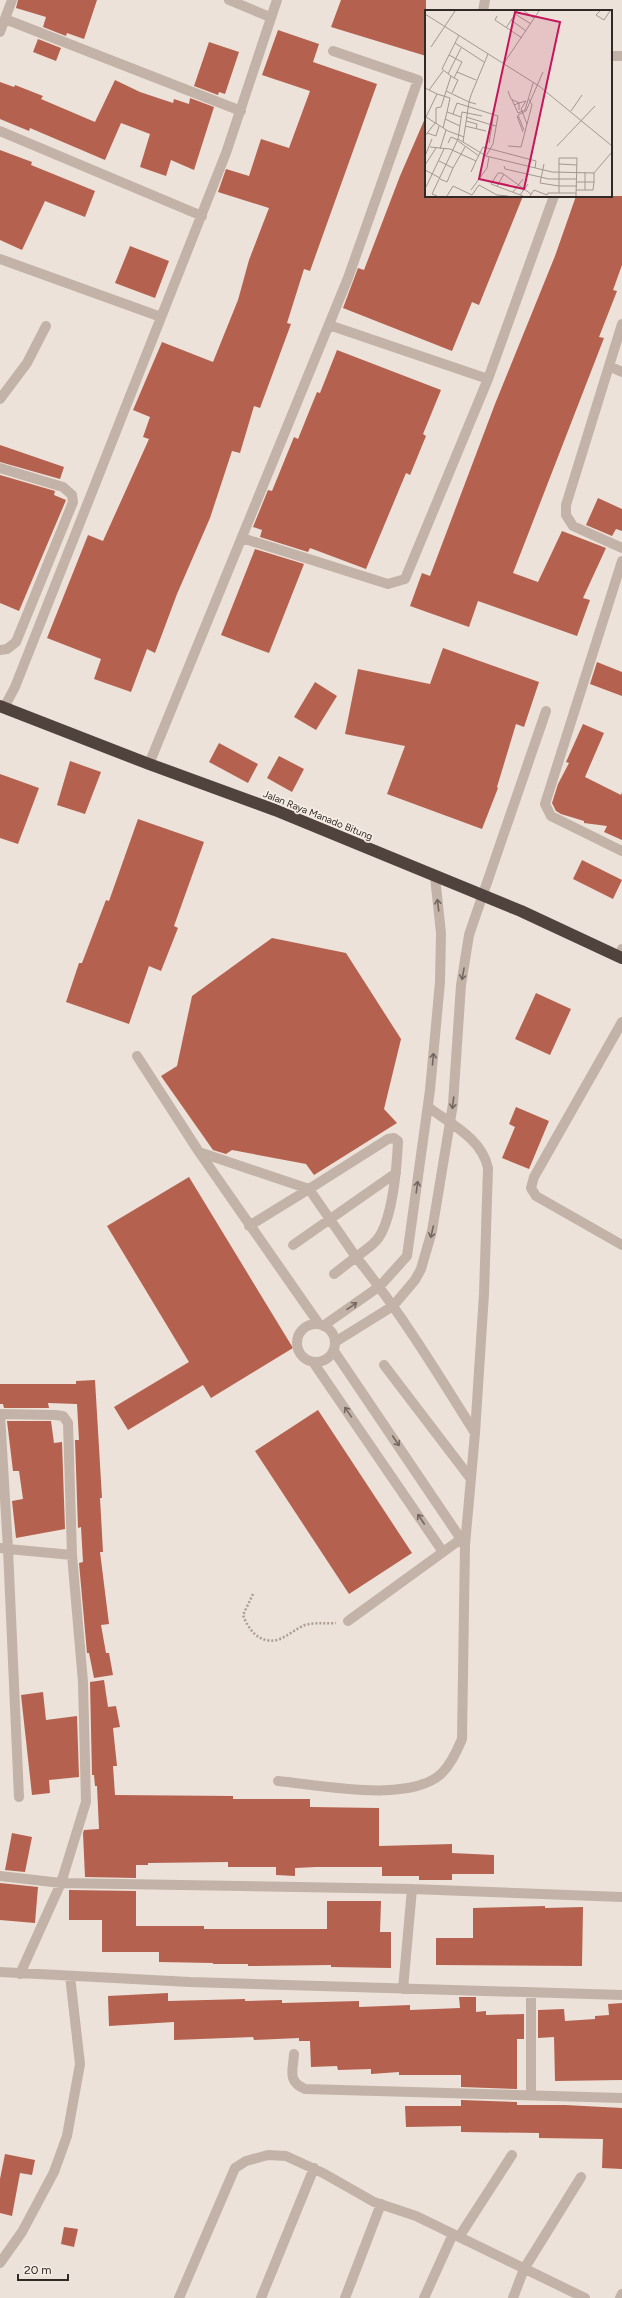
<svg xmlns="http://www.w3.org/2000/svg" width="622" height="2298" viewBox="0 0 622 2298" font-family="Figtree,sans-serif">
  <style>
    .building { fill: #b5614f }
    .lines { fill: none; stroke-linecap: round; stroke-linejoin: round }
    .path { stroke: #ae9c91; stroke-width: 2.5; stroke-dasharray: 2 2; stroke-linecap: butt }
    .minor { stroke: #c3b2a7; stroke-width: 10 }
    .highway { stroke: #50433e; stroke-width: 12 }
    .oneway { stroke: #736760 }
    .labels { text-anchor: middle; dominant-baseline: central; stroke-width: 3.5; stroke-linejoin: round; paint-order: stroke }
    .street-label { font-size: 10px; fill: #312926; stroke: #f5ede4 }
    .inset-road { fill: none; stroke: #a29891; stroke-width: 1 }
    .view { fill: #c2185b; fill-opacity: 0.15; stroke: #c2185b; stroke-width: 2 }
    .inset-edge { fill: none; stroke: #312926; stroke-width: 2 }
  </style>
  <rect width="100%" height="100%" fill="#ede2d9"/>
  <path class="building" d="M18 0H97L84 39 67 33 66 36 43 27 46 17 16 8Z
    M341 0H426V56L331 27Z
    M278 30 319 44 313 62 377 84 310 271 304 269 287 323 291 324 260 408 254 406 240 453 232 451 210 518 177 594 155 653 147 649 131 692 94 679 101 659 47 638 88 535 103 541 149 439 143 437 150 417 133 410 162 342 213 362 238 300 249 260 269 208 218 192 226 169 249 176 261 139 289 148 310 91 262 75Z
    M38 39 61 48 56 61 33 52Z
    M209 42 239 52 225 94 219 92 218 95 194 86Z
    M115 80 140 92 173 103 174 99 189 104 190 98 214 107 194 170 171 160 166 176 140 167 150 134 121 123 105 160 30 128 29 131 0 119V82L14 87 15 85 43 96 41 99 95 122Z
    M426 116V196H523L479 305 472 302 452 351 343 308 358 268 364 270 400 176Z
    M0 150 32 162 31 165 95 191 85 217 45 201 22 250 0 240Z
    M576 196H622V265L613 290 617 291 599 337 604 338 513 573 538 582 562 531 606 548 583 598 590 600 577 636 478 601 469 627 410 606 422 573 430 576 495 404 555 256Z
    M130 246 169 261 155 298 115 283Z
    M337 350 441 390 423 434 426 436 410 475 406 473 366 569 310 548 308 552 260 537 262 530 253 527 268 490 272 491 294 437 298 439 317 392 320 393Z
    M0 445 64 467 60 479 0 462Z
    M0 475 55 491 54 495 66 500 19 611 0 603Z
    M598 498 622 509V531L616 529 612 536 586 525Z
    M255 549 304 564 269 653 221 635Z
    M443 648 539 682 524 727 516 724 497 787 498 788 482 829 387 794 405 746 345 734 358 669 430 684Z
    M597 662 622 672V696L590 684Z
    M315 682 337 696 316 730 294 717Z
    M583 724 604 733 585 777 621 795 622 792V840L604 832 607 826 584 823V821L561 814 556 811 552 803 558 784 569 763 566 762Z
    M219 743 258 764 248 783 209 762Z
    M279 756 304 769 292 792 267 778Z
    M70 761 101 772 85 814 57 805Z
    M0 774 39 788 18 844 0 838Z
    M138 819 204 842 174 926 178 928 161 971 149 966 129 1024 66 1002 79 963H82L106 900 109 901Z
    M582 860 622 880 613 899 573 879Z
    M272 938 346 953 401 1039 384 1109 397 1123 314 1175 306 1164 232 1150 226 1154 213 1150 161 1076 177 1066 192 996Z
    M536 993 571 1009 550 1055 515 1039Z
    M516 1107 549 1121 529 1169 502 1158 515 1127 509 1124Z
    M189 1177 293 1348 211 1398 203 1385 128 1430 114 1407 189 1362 107 1226Z
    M95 1380 102 1498H100L103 1552H100L109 1624 101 1625 106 1653H109L113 1675 94 1678 89 1653H87L79 1563 83 1562 81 1527 78 1528 75 1440H79L77 1404 48 1403 49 1408H4L3 1404H0V1384H76V1381Z
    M318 1410 412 1553 349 1594 255 1451Z
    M7 1421H51L54 1443 62 1442 65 1529 16 1538 12 1501 23 1499 19 1471H13Z
    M104 1680 108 1707 116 1706 120 1727 113 1728 117 1766H113L115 1795 233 1796V1799H310V1807L379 1808V1846L452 1844V1853L494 1855V1874H452V1880H419V1876H382V1867H316L295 1868V1876L276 1875V1867H228V1862L148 1863V1865H136V1878L85 1877 83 1833 84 1830 99 1829 97 1786H95L94 1775H92L90 1682Z
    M43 1692 46 1720 77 1716 79 1777 49 1780 50 1793 32 1795 21 1695Z
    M12 1833 32 1837 25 1872 5 1870Z
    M0 1883 38 1887 35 1923 0 1920Z
    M69 1890 136 1891V1926H204V1929H327V1901H381L380 1932H391V1968L331 1967V1965L248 1966V1964H213V1963L159 1962V1952H102V1920H69Z
    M545 1906V1908L583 1907 582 1966 436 1965V1938H473V1908Z
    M168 1993V2001L245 1999V2001L282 2000V2003L359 2001V2007L410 2005V2010L460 2008 459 1997H476V2012L486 2011V2015L524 2014V2039H517V2089L461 2087V2075H399V2072L371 2074V2069L338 2070 337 2066 311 2067 310 2041H299V2038L254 2040 253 2037 174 2040V2022L109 2026 108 1996Z
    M622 2003V2080L555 2081 554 2037 538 2038V2010L564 2009 565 2021 595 2019V2016L609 2015 608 2004Z
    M461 2100 517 2102V2105H565L622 2108V2169L602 2168 603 2139 539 2138V2133L461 2132V2126L406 2127 405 2106H461Z
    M5 2154 35 2160 32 2175 20 2173 12 2216 0 2213V2179Z
    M64 2227 78 2229 74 2247 61 2244Z"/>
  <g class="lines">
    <path class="path" d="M253 1594 243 1615C248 1629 259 1644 277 1640 287 1637 295 1629 305 1625 316 1622 325 1624 336 1623"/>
    <path class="minor" d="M229 0 270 17
      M483 11 485 0
      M5 19 241 111
      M0 32 12 0
      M611 56H622
      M0 131 202 216
      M0 259 161 317
      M622 324 566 505V515L573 526 622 548
      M329 325 488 379
      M609 366 622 372
      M0 399 27 363 46 326
      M0 468 63 487 72 495 73 502 16 642 7 649 0 650
      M242 538 388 584 405 579 488 379 554 196
      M622 561 545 804 551 816 622 851
      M4 708 15 687 226 153 277 0
      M149 764 348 278 418 80 333 51
      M619 956 622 949
      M622 1022 534 1177 531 1188 536 1196 622 1245
      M137 1056 199 1152 309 1189 388 1139 394 1138 398 1141C397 1165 393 1216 379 1237 374 1245 364 1251 356 1257 401 1313 437 1372 475 1433L484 1294 488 1168C482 1139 451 1124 428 1107
      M199 1152 319 1324
      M249 1226 309 1189 356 1257 334 1274
      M293 1245 396 1173
      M297 1343a19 19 0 1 1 38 0a19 19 0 1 1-38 0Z
      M323 1326 380 1286 407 1256 430 1090 440 982 441 933 435 877
      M335 1342 393 1306 415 1280 421 1269 432 1231 453 1104 461 985 469 935 546 711
      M334 1351 465 1545
      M313 1362 443 1552
      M384 1365 471 1479
      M0 1414 55 1415 63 1416 68 1423 72 1555 83 1682 86 1802 61 1883 20 1974
      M0 1415 8 1549 0 1548
      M348 1621 461 1539
      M278 1781C320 1785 410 1804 442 1773 451 1764 457 1751 462 1739L465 1545 475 1433
      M19 1797 8 1549 72 1555
      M0 1876 61 1883 412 1889 622 1897
      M0 1972 190 1982 622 1995
      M403 1989 412 1889
      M294 2054C293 2071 287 2081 305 2089L622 2098
      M531 2095V1993
      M459 2237 512 2155
      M0 2263 22 2232 54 2172 67 2136 80 2064 70 1976
      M179 2298 235 2168 246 2161 268 2155 286 2156 323 2173 374 2202 416 2216 585 2298
      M261 2298 314 2168
      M345 2298 381 2204
      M424 2298 453 2234
      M513 2298 524 2269 581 2177
      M620 2298 622 2294"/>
    <path class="highway" d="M0 706 149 764 275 810 521 911 622 958"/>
  </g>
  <defs><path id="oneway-shaft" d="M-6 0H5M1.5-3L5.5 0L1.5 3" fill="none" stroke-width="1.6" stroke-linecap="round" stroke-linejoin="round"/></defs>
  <g class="oneway">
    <use href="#oneway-shaft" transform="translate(438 905) rotate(-97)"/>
    <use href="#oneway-shaft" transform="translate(463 974) rotate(100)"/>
    <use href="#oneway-shaft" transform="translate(433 1059) rotate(-85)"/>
    <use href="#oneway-shaft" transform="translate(453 1103) rotate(97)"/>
    <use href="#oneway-shaft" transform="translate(417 1187) rotate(-82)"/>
    <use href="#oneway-shaft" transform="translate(432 1232) rotate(103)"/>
    <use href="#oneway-shaft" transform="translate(352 1306) rotate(-35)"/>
    <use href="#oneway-shaft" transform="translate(348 1412) rotate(-125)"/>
    <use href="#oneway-shaft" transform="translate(396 1441) rotate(56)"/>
    <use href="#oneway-shaft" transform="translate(421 1519) rotate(-124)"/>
  </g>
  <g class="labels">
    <g class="street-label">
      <text transform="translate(318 815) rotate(22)">Jalan Raya Manado Bitung</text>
    </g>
  </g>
  <g transform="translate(425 10)">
    <rect width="187" height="187" fill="#ede2d9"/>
    <path class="inset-road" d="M99 1 109 8M175 1 171 5 179 10 185 1M0 4 114 76 187 136M90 4 106 14M72 6 70 10 97 28M86 10 101 21M81 18 92 1M30 33 59 52M6 37 30 1M24 45 37 52 29 68 26 66M79 53 114 1M32 62 51 70M23 64 36 38M0 78 12 84 1 107 23 121 39 127M4 80 18 61M21 81 44 92 38 132M83 81 86 89 94 93 101 91M27 83 33 70 29 68M12 84 25 88 22 102M87 90 93 103M101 91 96 99 102 114 107 95 104 89M51 94 44 92 46 85 63 44M89 95 94 93V100M146 101 157 85M93 103 100 100 108 73M28 104 32 93 73 106 68 134 61 146M93 105 101 101 118 62M93 105 99 120M57 106 37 102 33 129 61 146 127 162 169 163 187 142M92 106 98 122M41 107 67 115 68 105M20 109 35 116M41 111 52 114 51 119M11 114V98L16 97 26 66 17 59 34 25M40 116 61 121M18 118 22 102 36 107M2 123 11 126 14 116M0 126 10 113M33 131 54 146M23 133 26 127 33 130M64 133 67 115 71 116M83 136 96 137 102 114M132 136 170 96M5 137 25 139 51 151 46 162M15 139 21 120M0 146 7 129M14 151 28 158 40 137M51 151 58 137 111 151 110 158M119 154 115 173 134 176V148H152L151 186M134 154 152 155M0 155 11 138M79 156 80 159 124 169H152M0 160 15 168M15 169 22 172 28 158M152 172H169V163M72 176 79 164M1 177 19 139M46 180 62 158 64 147M151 180H160V162M160 180H168L169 172M88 182 98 169M134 183V176H152M95 185 103 174M12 186 7 184 33 129M22 186 28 176 47 185 54 175 72 185 83 186M98 186 66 174 73 163H77L106 184M105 186 109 180 122 185 123 183H151"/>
    <path class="view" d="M90 2 135 12 99 179 54 169Z"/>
    <rect width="187" height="187" class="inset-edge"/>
  </g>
  <path d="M18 2274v6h50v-6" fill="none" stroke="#312926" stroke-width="2"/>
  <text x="24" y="2274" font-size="12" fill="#312926" stroke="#f5ede4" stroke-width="3" paint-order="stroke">20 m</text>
</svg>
